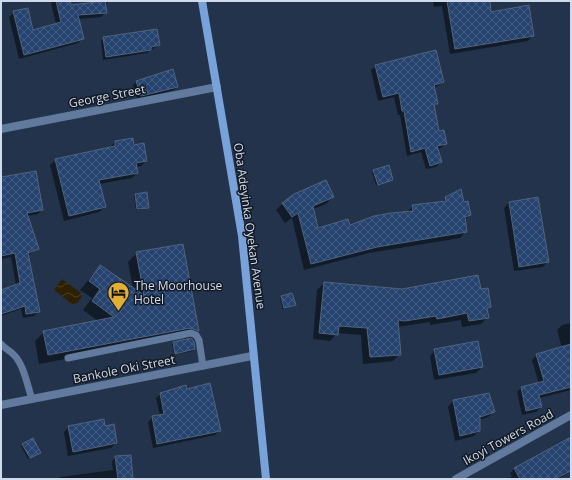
<svg xmlns="http://www.w3.org/2000/svg" width="572" height="480" viewBox="0 0 572 480" font-family="'Open Sans',sans-serif">
  <style>
    .water { fill: url(#water-waves) }
    .shadow { fill: #0007 }
    .building { fill: url(#building-cross-hatch); stroke: #51647e }
    .lines { fill: none; stroke-linecap: round; stroke-linejoin: round }
    .lane { stroke: #617a9e; stroke-width: 7 }
    .street { stroke: #617a9e; stroke-width: 8 }
    .secondary { stroke: #79a2db; stroke-width: 8 }
    .labels { text-anchor: middle; dominant-baseline: central; stroke-width: 3; stroke-linejoin: round; paint-order: stroke }
    .street-label { font-size: 12px; fill: #d1dbeb; stroke: #131a25 }
    .poi-label { font-size: 12px; fill: #d1dbeb; stroke: #131a25; text-anchor: start }
  </style>
  <defs>
    <pattern id="water-waves" width="16" height="10" patternUnits="userSpaceOnUse"><rect width="16" height="10" fill="#2e2003"/><path d="M0 5q4-4 8 0t8 0" fill="none" stroke="#4b4028"/></pattern>
    <pattern id="building-cross-hatch" width="8" height="8" patternUnits="userSpaceOnUse"><rect width="8" height="8" fill="#25436e"/><path d="M0 0l8 8M0 8l8-8" fill="none" stroke="#445e83"/></pattern>
  </defs>
  <rect width="100%" height="100%" fill="#22334b"/>
  <path class="water" d="M62 279 81 293 82 297 77 303 72 304 54 290Z"/>
  <path class="shadow" d="M53 1H68L70 7 92 4V1L108 2 105 5 106 12 101 17 78 19 83 38 78 43 19 59 9 17 14 12 32 31 56 24 51 3Z
    M433 1H474L477 15 533 35 528 41 450 54 442 6 434 7Z
    M104 38 159 45 147 53 103 60 101 41Z
    M376 66 443 82 434 88 437 103 433 107 438 132 446 143 441 148 437 149 441 162 436 167 426 169 421 152 407 156 400 115H398L394 97 378 101 371 70Z
    M136 82 177 87 174 90 137 99 133 85Z
    M115 142 133 146 146 161 141 166 136 167 137 173 132 178 99 184 105 207 99 212 64 221 50 165 56 160 110 147Z
    M374 171 392 180 376 185 372 172Z
    M1 178 42 210 38 214 27 216 38 249 28 255 39 311 34 316 23 318 21 309 1 316V291L16 285 11 257 1 259Z
    M136 195 148 207 146 209 136 210 134 196Z
    M332 197 326 204 313 209 317 229 349 226 406 213 413 206 442 202 446 198 470 215 465 220 466 231 460 238 369 253 304 270 292 218 285 223 276 210 282 204Z
    M538 198 548 261 543 267 514 271 504 208 509 203Z
    M182 245 198 331 189 340 181 337 39 364 35 341 44 332 98 321 83 310 92 298 80 290 100 266 133 288 128 262 137 253Z
    M324 283 402 290 480 291 490 307 487 310 488 317 481 324 462 327 461 320 430 325V322L397 327 400 354 393 361 363 364 361 335 337 333 330 341 313 339 317 290Z
    M281 297 295 305 283 309 280 298Z
    M571 323V390L539 398 541 407 536 412 522 415 517 392 521 388 539 384 532 360 537 355 562 348 557 330 562 325Z
    M192 340 194 349 193 351 174 355 172 344 173 343Z
    M435 350 482 367 476 373 434 380 430 356Z
    M186 391 220 431 215 435 153 448 148 422 153 417 160 416 156 398 161 394Z
    M453 401 494 412 488 417 479 420V431L474 436 455 441 448 407Z
    M69 427 116 443 111 448 68 456 64 432Z
    M571 438V472L557 479H501L512 477 510 473 514 469Z
    M23 445 38 454 28 459 21 446Z
    M116 457 132 479H58L60 477 113 470 112 461Z"/>
  <path class="building" d="M56 1H70L71 5 105 1 107 13 78 15 84 39 24 55 13 11 28 8 33 30 61 22Z
    M447 1H490L491 12 529 5 534 36 455 49Z
    M157 29 160 45 151 47V50L106 57 103 37Z
    M436 50 444 82 434 85 438 104H434L439 131 444 130 447 144 437 146 442 162 430 166 425 148 411 152 404 111H402L399 93 383 97 375 65Z
    M173 69 178 87 141 96 136 81Z
    M133 138 134 145 144 143 147 161 136 163 138 173 99 180 106 207 69 216 55 159 115 146V141Z
    M389 165 393 180 378 185 373 170Z
    M36 171 43 210 27 213 39 249 28 253 40 312 26 314 25 306 1 314V290L20 283 15 253 1 256V177Z
    M326 180 334 197 313 206 318 228 348 219 350 225 374 216 391 213 413 211 412 205 446 201 445 197 461 189 464 202 468 201 471 215 465 217 467 232 377 247 311 264 298 213 292 217 282 203 294 194Z
    M147 192 149 208 137 209 135 194Z
    M538 197 549 262 519 267 509 202Z
    M183 244 199 331 190 328 48 355 43 331 114 317 92 301 100 289 89 281 100 265 144 295 136 252Z
    M478 275 481 289 488 288 491 307 487 308 489 318 469 321 467 313 437 319 436 316 405 321 398 320 401 355 370 357 367 328 339 326 338 335 319 333 324 282 402 289Z
    M292 293 296 305 284 308 281 296Z
    M191 338 194 342 195 349 175 354 173 342Z
    M478 341 483 367 439 375 434 349Z
    M571 344V387L539 395 542 407 526 411 521 387 544 381 536 354Z
    M210 383 221 431 157 444 152 416 164 414 160 393 186 385 187 389Z
    M489 393 495 412 480 417V431L460 436 453 400Z
    M104 419 105 426 114 424 117 443 73 452 68 426Z
    M571 437V471L554 479H520L514 468Z
    M33 438 41 453 30 458 22 444Z
    M131 455 133 479H118L115 456Z"/>
  <g class="lines">
    <path class="lane" d="M1 344C5 349 9 350 13 354 24 364 27 385 32 399
      M68 358 191 333 196 335 199 340 203 366"/>
    <path class="street" d="M1 129 217 87
      M1 405 252 356
      M456 479 571 415"/>
    <path class="secondary" d="M202 1 242 236 266 479"/>
  </g>
  <defs>
    <symbol id="hotel-pin" viewBox="-11 -11 22 30"><path d="M0 17L-7.5 6A9.5 9.5 0 1 1 7.5 6Z" fill="#e3ae35" stroke="#131a25"/><path d="M-6-4.5h1.5V1H6V5H4.5V3h-9V5H-6ZM-4 0a1.8 1.8 0 1 1 3.6 0ZM.5 0V-2.5h3Q6-2.5 6 0Z" fill="#111"/></symbol>
  </defs>
  <g fill-rule="evenodd">
    <use href="#hotel-pin" x="106" y="280" width="25" height="34"/>
  </g>
  <g class="labels">
    <g class="street-label">
      <text transform="translate(107 96) rotate(-11)">George Street</text>
      <text transform="translate(250 226) rotate(82)">Oba Adeyinka Oyekan Avenue</text>
      <text transform="translate(124 369) rotate(-11)">Bankole Oki Street</text>
      <text transform="translate(508 437) rotate(-29)">Ikoyi Towers Road</text>
    </g>
    <g class="poi-label">
      <text x="134" y="285">The Moorhouse<tspan x="134" dy="14">Hotel</tspan></text>
    </g>
  </g>
  <rect width="572" height="480" fill="none" stroke="#d1dbeb" stroke-width="4"/>
</svg>
